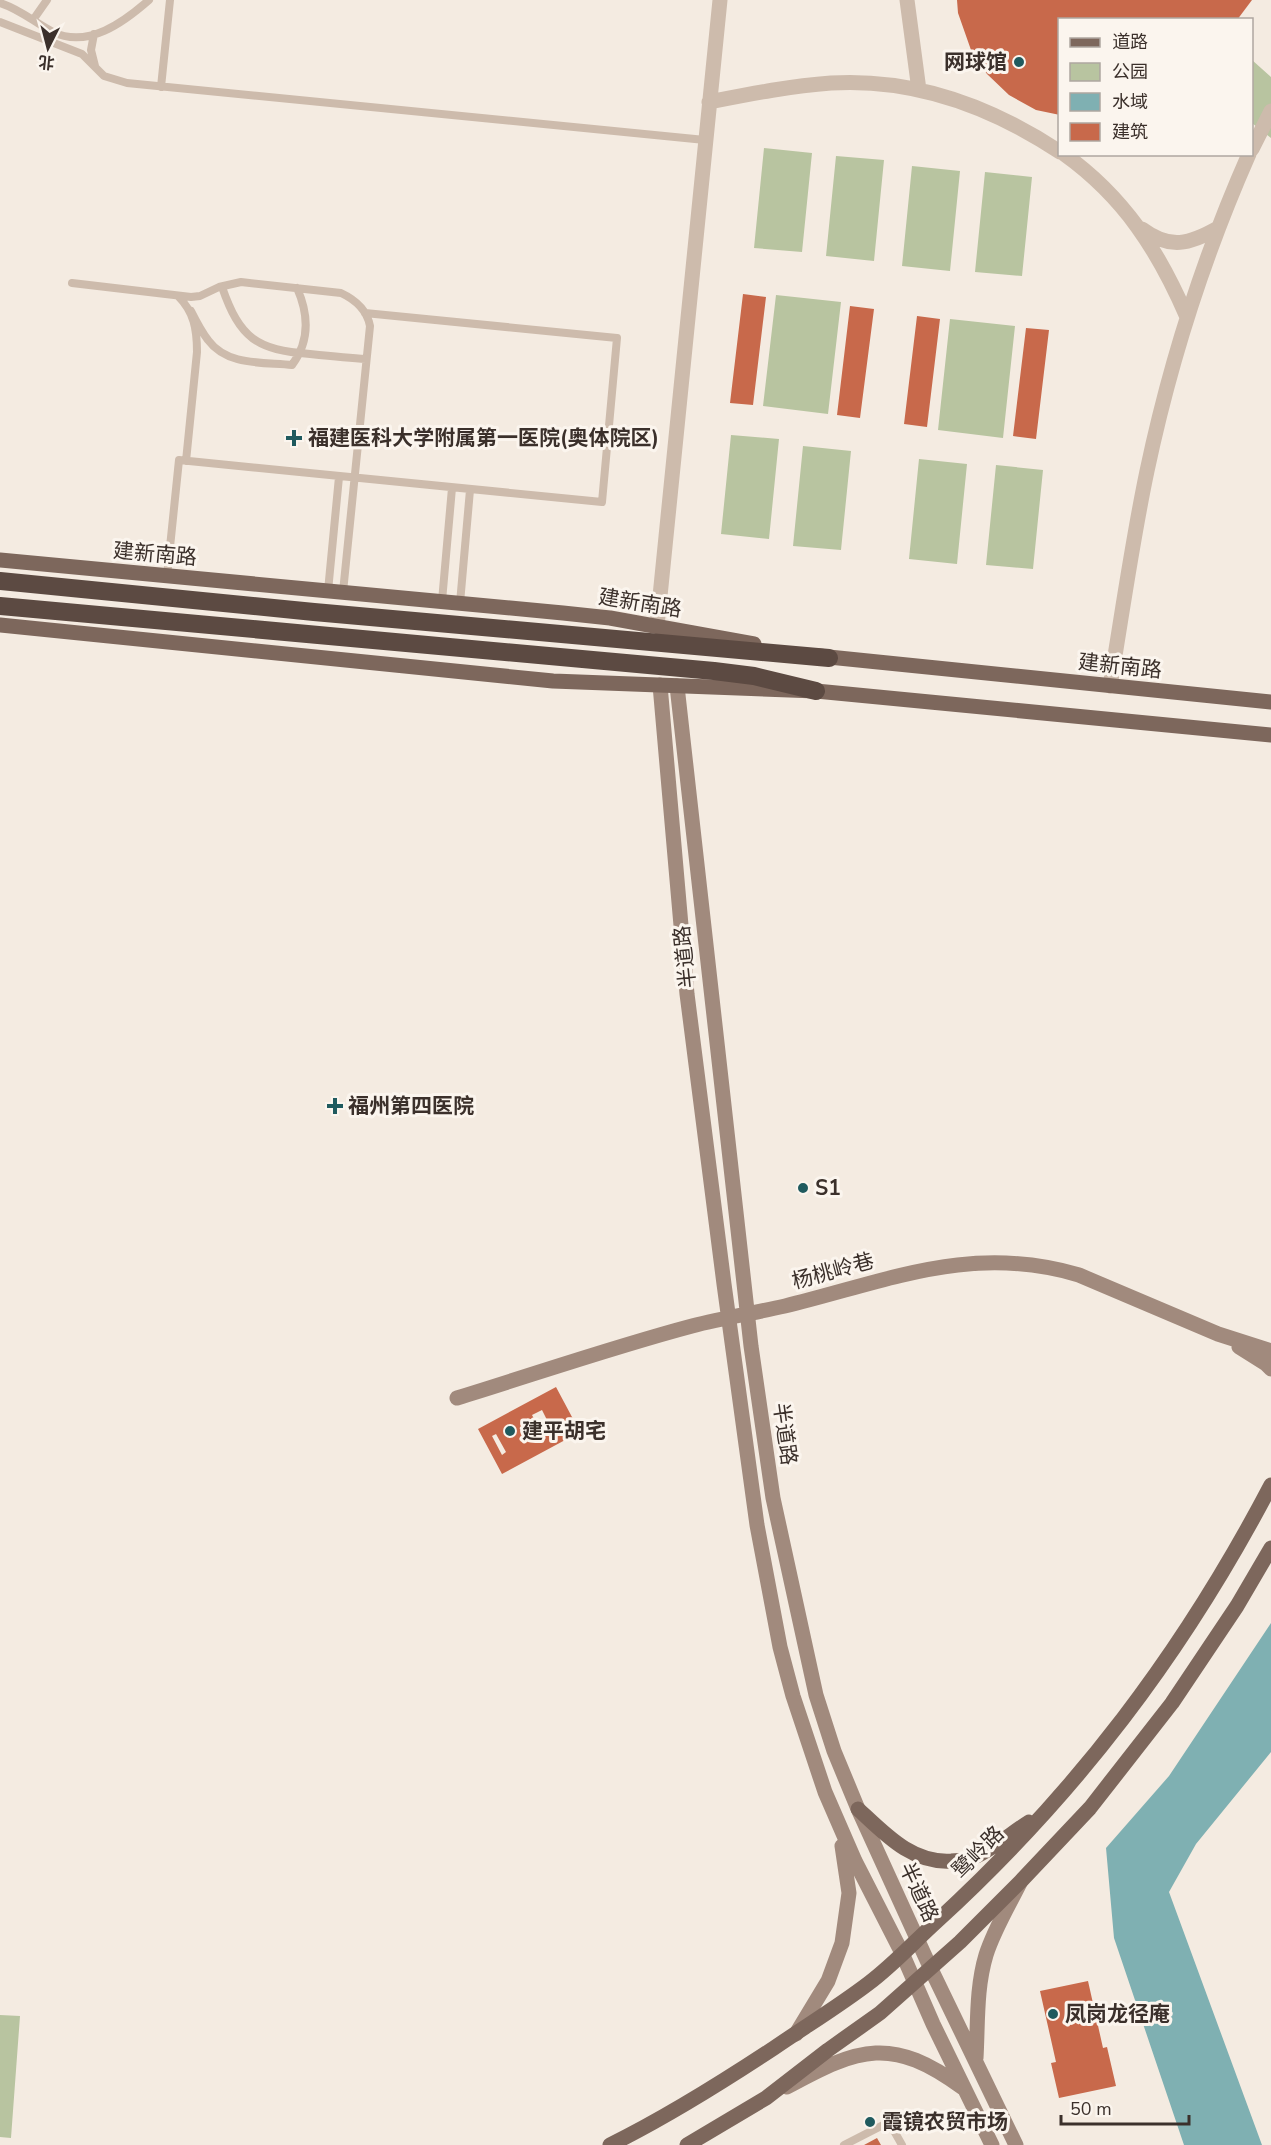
<svg xmlns="http://www.w3.org/2000/svg" width="1271" height="2145" viewBox="0 0 1271 2145" font-family="'Nunito Sans','Noto Sans SC',sans-serif">
  <style>
    .green { fill: #b8c4a0 }
    .water { fill: #7fb0b2 }
    .building { fill: #c8694b; fill-rule: evenodd }
    .lines { fill: none; stroke-linecap: round; stroke-linejoin: round }
    .lane { stroke: #cdbbac; stroke-width: 8 }
    .street { stroke: #cdbbac; stroke-width: 15 }
    .secondary { stroke: #a18a7d; stroke-width: 15 }
    .primary { stroke: #7d675c; stroke-width: 15 }
    .highway { stroke: #5c4a42; stroke-width: 18 }
    .poi-dot { fill: #1f5a5e; stroke: #fbf5ee; stroke-width: 2 }
    .labels { text-anchor: middle; dominant-baseline: central; stroke-width: 6; stroke-linejoin: round; paint-order: stroke }
    .poi-label { font-size: 21px; font-weight: bold; fill: #3b302b; stroke: #fbf5ee; text-anchor: start }
    .street-label { font-size: 21px; fill: #3b302b; stroke: #fbf5ee }
  </style>
  <rect width="100%" height="100%" fill="#f4ebe1"/>
  <path class="green" d="M1252 60 1271 77V138L1252 123Z
    M764 148 812 153 802 252 754 248Z
    M836 156 884 160 874 261 826 256Z
    M912 166 960 171 950 271 902 266Z
    M985 172 1032 177 1022 276 975 272Z
    M776 295 841 302 828 414 763 406Z
    M950 319 1015 326 1003 438 938 430Z
    M731 435 779 439 769 539 721 534Z
    M803 446 851 451 841 550 793 546Z
    M919 459 967 464 957 564 909 559Z
    M996 465 1043 470 1033 569 986 565Z
    M0 2015 20 2016 11 2138 0 2137Z"/>
  <path class="water" d="M1271 1623V1752L1196 1844 1169 1892 1262 2145H1184L1114 1938 1106 1848 1169 1776Z"/>
  <path class="building" d="M957 0H1252L1237 20H1060V115L1036 110 1009 95 987 74 971 50 958 13Z
    M743 294 766 297 753 405 730 403Z
    M850 306 874 309 860 418 837 415Z
    M917 316 940 319 927 427 904 424Z
    M1026 328 1049 330 1036 439 1013 436Z
    M556 1387 580 1432 502 1474 478 1429ZM542 1410 552 1430 542 1434 532 1415ZM496 1434 506 1452 502 1455 492 1436Z
    M1088 1981 1103 2048 1107 2047 1116 2086 1059 2098 1051 2063 1056 2062 1040 1991Z
    M877 2138 881 2145H864Z"/>
  <g class="lines">
    <path class="lane" d="M0 3C20 9 35 23 53 32 88 49 124 22 149 0
      M33 20 47 0
      M0 22 82 54 104 76 127 83 705 140
      M94 34 91 50 95 66
      M161 87 170 0
      M72 283 191 297 200 296 219 287 241 282 341 293C356 300 367 310 370 326L343 592
      M222 287C240 339 257 350 310 354 329 356 348 358 366 359
      M178 296C194 312 197 329 197 352L186 461
      M191 311C196 321 201 331 208 340 227 366 263 362 292 365 310 341 309 315 297 288
      M167 576 179 460 602 502 617 338 365 313
      M328 591 339 477
      M442 601 452 488
      M460 603 470 490
      M844 2145 889 2122 902 2145"/>
    <path class="street" d="M907 0 919 90
      M709 102C750 94 790 86 831 83 914 78 992 107 1060 152
      M1252 149 1271 111
      M1064 154C1124 197 1158 250 1187 317
      M1142 229C1170 250 1190 244 1218 228
      M657 626 720 0
      M1110 686C1122 615 1132 542 1147 471 1170 362 1204 256 1249 154"/>
    <path class="secondary" d="M660 685 687 994 724 1284 757 1525 780 1647 793 1696 825 1792 855 1861 902 1953 933 2024 992 2145
      M677 686 751 1346 773 1498 816 1695 834 1751 858 1809 930 1967 1016 2145
      M1239 1347 1266 1364 1271 1369
      M457 1398C535 1374 613 1347 692 1326 723 1318 754 1313 785 1306 888 1281 971 1243 1079 1275L1218 1334 1271 1351
      M796 2034 828 1981 842 1943 849 1893 842 1846
      M976 2058C978 2024 976 1988 986 1955 994 1930 1008 1907 1020 1883
      M787 2087C860 2047 892 2036 963 2088"/>
    <path class="primary" d="M0 560 563 613 610 618 754 644
      M0 625 553 681 816 691 1271 735
      M819 656 1271 702
      M858 1809C885 1834 912 1864 952 1861 958 1860 964 1861 970 1859 991 1851 1010 1834 1029 1822
      M610 2145C667 2117 721 2083 774 2048 806 2026 839 2006 869 1983 893 1965 914 1942 936 1922 1076 1794 1183 1653 1271 1485
      M687 2145 766 2098 828 2050 880 2013 960 1942 1021 1881 1090 1808 1172 1703 1237 1606 1271 1548"/>
    <path class="highway" d="M0 581 314 612 829 658
      M0 606 714 671 754 676 816 691"/>
  </g>
  <g class="poi-dot">
    <circle cx="1019" cy="62" r="6"/>
    <path d="M291 429h6v6h6v6h-6v6h-6v-6h-6v-6h6z"/>
    <path d="M332 1097h6v6h6v6h-6v6h-6v-6h-6v-6h6z"/>
    <circle cx="803" cy="1188" r="6"/>
    <circle cx="510" cy="1431" r="6"/>
    <circle cx="1053" cy="2014" r="6"/>
    <circle cx="870" cy="2122" r="6"/>
  </g>
  <g class="labels">
    <g class="poi-label">
      <text x="1007" y="62" text-anchor="end">网球馆</text>
      <text x="308" y="438">福建医科大学附属第一医院(奥体院区)</text>
      <text x="348" y="1106">福州第四医院</text>
      <text x="815" y="1188">S1</text>
      <text x="522" y="1431">建平胡宅</text>
      <text x="1065" y="2014">凤岗龙径庵</text>
      <text x="882" y="2122">霞镜农贸市场</text>
    </g>
    <g class="street-label">
      <text transform="translate(155 554) rotate(5)">建新南路</text>
      <text transform="translate(640 603) rotate(9)">建新南路</text>
      <text transform="translate(1120 666) rotate(6)">建新南路</text>
      <text transform="translate(685 957) rotate(-96)">半道路</text>
      <text transform="translate(833 1271) rotate(-15)">杨桃岭巷</text>
      <text transform="translate(785 1434) rotate(82)">半道路</text>
      <text transform="translate(978 1852) rotate(-45)">鹭岭路</text>
      <text transform="translate(919 1892) rotate(65)">半道路</text>
    </g>
  </g>
  <rect x="1058" y="18" width="195" height="138" fill="#fbf5ee" stroke="#aea6a0" stroke-width="1.5"/>
  <rect x="1070" y="38" width="30" height="9" fill="#7d675c" stroke="#aea6a0" stroke-width="1.5"/>
  <text x="1112" y="48" font-size="18" fill="#3b302b">道路</text>
  <rect x="1070" y="63" width="30" height="18" fill="#b8c4a0" stroke="#aea6a0" stroke-width="1.5"/>
  <text x="1112" y="78" font-size="18" fill="#3b302b">公园</text>
  <rect x="1070" y="93" width="30" height="18" fill="#7fb0b2" stroke="#aea6a0" stroke-width="1.5"/>
  <text x="1112" y="108" font-size="18" fill="#3b302b">水域</text>
  <rect x="1070" y="123" width="30" height="18" fill="#c8694b" stroke="#aea6a0" stroke-width="1.5"/>
  <text x="1112" y="138" font-size="18" fill="#3b302b">建筑</text>
  <g transform="translate(48 48) rotate(186)" stroke="#fbf5ee" stroke-width="4.5" paint-order="stroke">
  <path d="M0-4.5L10 22L0 15L-10 22Z" fill="#3b302b"/>
  <text y="-9" font-size="16" font-weight="bold" text-anchor="middle" fill="#3b302b">北</text>
  </g>
  <path d="M1061 2115v9h128v-9" fill="none" stroke="#3b302b" stroke-width="3"/>
  <text x="1070" y="2115" font-size="18" fill="#3b302b" stroke="#fbf5ee" stroke-width="4.5" paint-order="stroke">50 m</text>
</svg>
